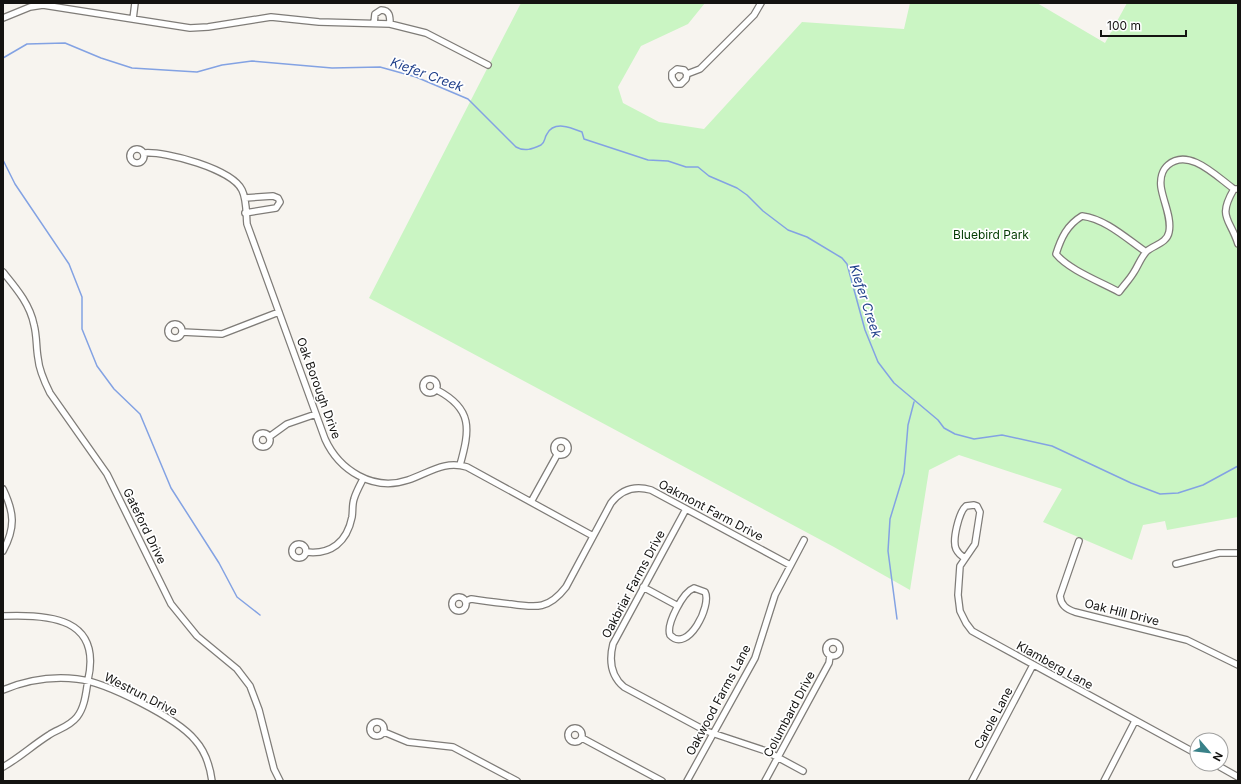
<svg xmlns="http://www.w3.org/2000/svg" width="1241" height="784" viewBox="0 0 1241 784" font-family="Inter,sans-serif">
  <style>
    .green { fill: #caf5c3 }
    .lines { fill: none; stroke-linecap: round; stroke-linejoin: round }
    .stream { stroke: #83a2e3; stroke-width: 1.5 }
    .street-casing { stroke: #7f7c78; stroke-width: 8 }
    .street { stroke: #fff; stroke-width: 5.5 }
    .labels { text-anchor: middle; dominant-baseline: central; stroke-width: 3.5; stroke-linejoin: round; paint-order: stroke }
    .park-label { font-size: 12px; fill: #023a00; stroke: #fff }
    .street-label { font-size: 12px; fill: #141311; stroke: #fff }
    .water-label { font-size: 13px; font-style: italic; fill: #1f3f8a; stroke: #fff }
  </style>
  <rect width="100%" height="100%" fill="#f7f4ef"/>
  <path class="green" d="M521 3H705L688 24 641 46 618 87 623 103 659 122 704 129 802 22 904 29 910 3H1037L1105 43 1127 3H1238V517L1167 530 1165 521 1143 525 1132 560 1043 522 1062 489 959 455 929 470 910 590 834 547 369 298Z"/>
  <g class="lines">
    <path class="stream" d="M3 58 27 44 65 43 101 58 132 68 197 72 222 65 252 61 332 68 380 67 416 77 468 99 516 147C525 152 532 149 541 145 546 141 544 138 547 134 554 120 572 128 582 132L584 139 648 160 668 161 686 167H698L709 176 737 188 747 195 763 211 788 230 807 237 842 258 847 264 865 330 878 362 894 383 938 420 944 428 955 434 974 439 1002 435 1052 446 1131 483 1160 494 1178 493 1203 485 1238 466
      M3 160 15 184 69 264 82 297V329L97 366 114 389 140 414 171 488 219 563 237 597 260 615
      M897 619 888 551 890 519 904 473 908 425 914 402"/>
    <defs>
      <path id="street" d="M3 18 30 7 43 5 190 28 208 27 271 17 319 22 390 24 426 33 488 65
        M133 19 135 3
        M374 23 375 14 381 10C390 10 390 17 390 24
        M687 74 684 70 677 69 672 73V78L676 84H681L686 79 687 74 700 69 754 15 761 3
        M130 156a7 7 0 1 1 14 0a7 7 0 1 1-14 0Z
        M144 153C166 151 232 169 242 190 247 200 246 214 247 224L325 439C339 470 373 492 408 480 429 473 444 460 467 467L593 536
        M1234 189C1217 218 1230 218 1238 244
        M245 198 273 196 278 198 280 202 276 208 245 213
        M1146 252C1127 239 1106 219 1082 216 1067 225 1061 238 1056 254 1069 270 1101 282 1119 292 1124 285 1130 279 1134 272 1138 266 1141 257 1147 251 1154 245 1167 243 1169 232 1172 218 1163 201 1161 187 1160 179 1162 170 1168 165 1189 147 1217 177 1234 189H1238
        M3 272C16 288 30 304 34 325 37 336 36 347 38 358 39 370 45 383 50 393L107 474 171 604 197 636 237 669 250 686 259 710 274 769 280 781
        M168 331a7 7 0 1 1 14 0a7 7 0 1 1-14 0Z
        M182 332 222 334 279 312
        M423 386a7 7 0 1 1 14 0a7 7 0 1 1-14 0Z
        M437 390C473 409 470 429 460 465
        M256 440a7 7 0 1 1 14 0a7 7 0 1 1-14 0Z
        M269 437 287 424 316 414
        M554 448a7 7 0 1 1 14 0a7 7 0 1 1-14 0Z
        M3 489C14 512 16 527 3 551
        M531 502 557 455
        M686 509 613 644C609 660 611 676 624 687L706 731 766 751 803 771
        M1079 541 1060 596C1061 605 1066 609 1075 612L1187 640 1238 665
        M292 551a7 7 0 1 1 14 0a7 7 0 1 1-14 0Z
        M306 552C331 555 347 542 352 517 353 511 352 505 354 499 356 492 360 485 363 479
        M965 558C961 556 958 553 956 549 952 540 959 512 966 506L974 505 977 506 980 512 975 544 960 566 958 595 960 611 966 623 972 631 981 636 1197 754
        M1176 564 1219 553H1238
        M643 587 678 606
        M694 588 705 592C712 605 688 654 670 635 666 624 683 592 694 588Z
        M452 604a7 7 0 1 1 14 0a7 7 0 1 1-14 0Z
        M466 601 471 599C485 601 498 603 511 604 537 608 549 609 566 587L611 503C621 490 634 485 651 490L790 565
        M3 616C50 614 102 618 88 680 86 692 85 707 77 717 69 727 58 729 49 735 33 745 19 758 3 767
        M826 649a7 7 0 1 1 14 0a7 7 0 1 1-14 0Z
        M3 690C27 680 51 676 77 679 106 682 177 718 195 740 205 751 210 766 212 781
        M370 729a7 7 0 1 1 14 0a7 7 0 1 1-14 0Z
        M568 735a7 7 0 1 1 14 0a7 7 0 1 1-14 0Z
        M384 732 408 742 453 747 517 781
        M582 738 662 781
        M1215 764 1238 777
        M687 781 755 658 775 595 804 540
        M765 781 829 663 830 656
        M972 781 1033 665
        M1104 781 1135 721"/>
    </defs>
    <use href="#street" class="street-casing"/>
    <use href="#street" class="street"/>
  </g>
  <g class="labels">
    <g class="park-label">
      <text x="991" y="234">Bluebird Park</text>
    </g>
    <g class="street-label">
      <text transform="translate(319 388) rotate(70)">Oak Borough Drive</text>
      <text transform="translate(711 510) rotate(28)">Oakmont Farm Drive</text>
      <text transform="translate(145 526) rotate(64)">Gateford Drive</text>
      <text transform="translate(633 584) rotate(-62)">Oakbriar Farms Drive</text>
      <text transform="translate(1122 612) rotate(14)">Oak Hill Drive</text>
      <text transform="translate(1055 665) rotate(29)">Klamberg Lane</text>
      <text transform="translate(141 694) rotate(27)">Westrun Drive</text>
      <text transform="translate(718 700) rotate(-62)">Oakwood Farms Lane</text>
      <text transform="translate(789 714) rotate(-62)">Columbard Drive</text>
      <text transform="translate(993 718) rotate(-62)">Carole Lane</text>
    </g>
    <g class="water-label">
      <text transform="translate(427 74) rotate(20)">Kiefer Creek</text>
      <text transform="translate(866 301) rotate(72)">Kiefer Creek</text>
    </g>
  </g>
  <rect width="1241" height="784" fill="none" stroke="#141311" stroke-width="8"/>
  <g transform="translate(1209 752) rotate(118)"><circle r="19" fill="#ffffff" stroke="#a1a1a0"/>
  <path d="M0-3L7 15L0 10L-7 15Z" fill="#398188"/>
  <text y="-6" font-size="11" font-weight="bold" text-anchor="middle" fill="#141311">N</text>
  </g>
  <path d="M1101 30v6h85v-6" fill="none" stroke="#141311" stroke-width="2"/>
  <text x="1107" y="30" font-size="12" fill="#141311" stroke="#ffffff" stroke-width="3" paint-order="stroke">100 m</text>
</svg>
